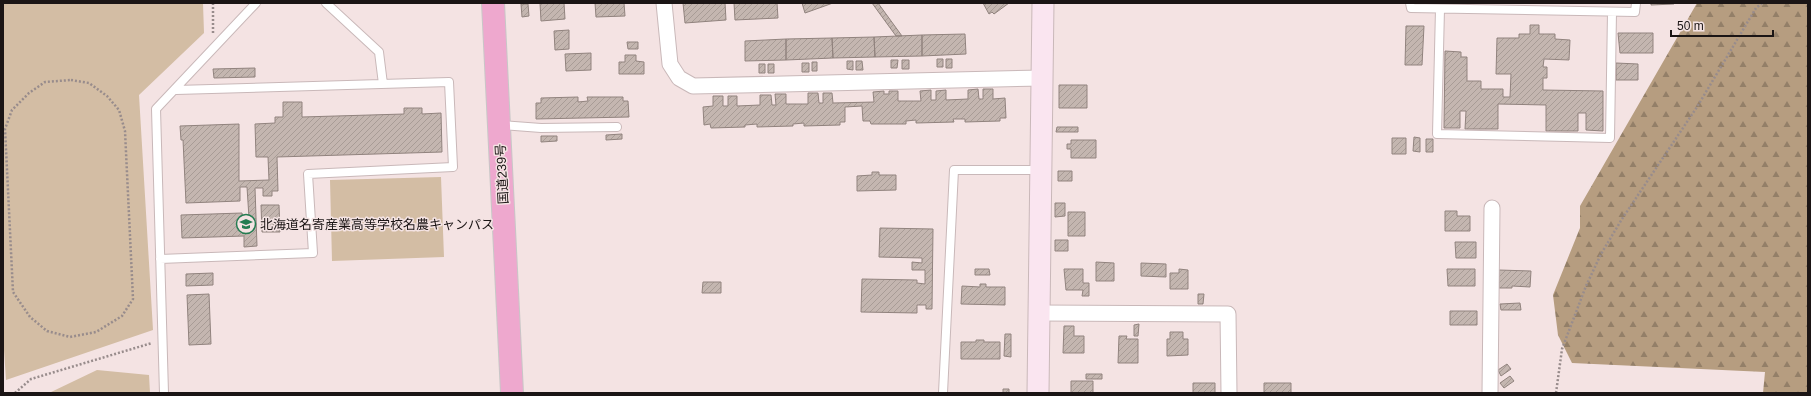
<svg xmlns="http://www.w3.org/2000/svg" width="1811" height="396" viewBox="0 0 1811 396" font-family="Helvetica,'Noto Sans JP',sans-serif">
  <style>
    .forest { fill: url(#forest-firs) }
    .park { fill: #d3bda4 }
    .building { fill: url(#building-hatch); stroke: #91837e }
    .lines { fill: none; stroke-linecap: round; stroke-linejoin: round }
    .lane-casing { stroke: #c9b8b9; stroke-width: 10 }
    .street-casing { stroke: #c9b8b9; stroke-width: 17 }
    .secondary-casing { stroke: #c9b8b9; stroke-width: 23 }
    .highway-casing { stroke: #c8c7c7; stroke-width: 24 }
    .path { stroke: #988c8c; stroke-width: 2.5; stroke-dasharray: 2 2; stroke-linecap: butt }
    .lane { stroke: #fff; stroke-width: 8 }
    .street { stroke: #fff; stroke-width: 15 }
    .secondary { stroke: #fae5f0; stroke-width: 21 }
    .highway { stroke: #eea8ce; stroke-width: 22 }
    .labels { text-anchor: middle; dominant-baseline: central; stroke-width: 3; stroke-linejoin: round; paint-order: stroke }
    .street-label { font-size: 13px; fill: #1b1515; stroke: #f4e3e3 }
    .poi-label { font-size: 13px; fill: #1b1515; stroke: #f4e3e3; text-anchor: start }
  </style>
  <defs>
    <pattern id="forest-firs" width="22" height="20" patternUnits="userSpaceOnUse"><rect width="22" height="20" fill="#b69d80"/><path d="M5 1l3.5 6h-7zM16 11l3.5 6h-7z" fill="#937f68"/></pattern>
    <pattern id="building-hatch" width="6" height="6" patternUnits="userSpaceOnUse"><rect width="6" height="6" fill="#c4b6b0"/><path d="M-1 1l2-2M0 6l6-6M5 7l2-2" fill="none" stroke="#a89c96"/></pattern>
  </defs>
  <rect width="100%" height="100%" fill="#f4e3e3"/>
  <path class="forest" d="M1697 3H1808V393H1763L1765 372 1572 363 1558 335 1553 295 1580 228V206Z"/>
  <path class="park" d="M3 3H203L204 33 139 95 153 330 6 380 3 335Z
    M441 177 444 257 332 261 330 180Z
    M97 370 149 375 150 393H49Z"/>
  <path class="building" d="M540 3H564L565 19 541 21Z
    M595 3H624L625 16 596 17Z
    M683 3H731H725L726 20 685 23Z
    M734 3H777L778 18 735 20Z
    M802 3H833L805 13Z
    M872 3H878L902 36H896Z
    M983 3H1009L994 14 992 12 989 14Z
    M1651 3H1674V4L1651 5Z
    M521 4H528L529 16 522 17Z
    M1530 25H1539V34H1555V39L1570 40 1569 60 1544 59 1543 67H1547V78H1543V90L1603 91V131L1586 130V113H1578V131H1546V105L1498 104V129H1465L1466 111H1460V128H1444L1445 51 1461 52V57H1467V81H1481V89H1503V97H1510L1511 74H1496L1497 38H1519V34H1530Z
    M1406 26H1424L1422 65H1405Z
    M569 30V49L555 50 554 31Z
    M1618 33H1653V53H1620Z
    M965 34 966 54 922 56V35Z
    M922 35V56L875 57 874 37Z
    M874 37 875 57 833 58 832 38Z
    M832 38 833 58 786 60V39Z
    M786 39V60L745 61V41Z
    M627 42H638V49H628Z
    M591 53V70L566 71 565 54Z
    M625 55H636V61L644 62V74H619V62H625Z
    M937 59H943V67H937Z
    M946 59H952V68H946Z
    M891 60H898L897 68H891Z
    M902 60H909V69H902Z
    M847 61H853V70L847 69Z
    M856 61H862L863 70H856Z
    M812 62H817V71H812Z
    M802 63H809V72H802Z
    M1616 63 1638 64V80H1616Z
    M759 64H765V73H759Z
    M768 64H774V73H768Z
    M255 68V77L214 78 213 69Z
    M1059 85H1087V108H1059Z
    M978 89 979 99H983V89H993V99L1005 98 1006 118H1000V121L965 122V119H953L954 122 916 123V120L906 121V124H871L870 121H863L862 106 845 107V122H840V125L804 126V123L793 124V126L757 127V124L745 125V127L711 128 710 124 704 125 703 107 713 106V96H723V106H728V96H737V106L760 105V95H771L772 105H776L775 94H786V104H808V93H818L819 103H823V93H832L833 103 874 102 873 92 884 91V94H889V91H898V101H921L920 91 931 90V100H936V91L946 90V100L968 99V90Z
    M578 97V102L588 101 587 97H623V101H628L629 117 536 119V103H541V98Z
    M283 102H302V117L404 114V108H422V114L441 113 442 152 277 157 278 191H272V196H263V188H255L257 246 244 247V236L182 238 181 215 242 213 243 218H249L247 187H240V201L186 203 183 140H181L180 126 239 124V181L269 180 268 157H256L255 124 275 123V117H283Z
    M1057 127H1078V132H1056Z
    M622 134V139L606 140V135Z
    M541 136H557V141L541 142Z
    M1414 137 1420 138V152L1413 151Z
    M1392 138H1406V154H1392Z
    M1426 139H1433V152H1426Z
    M1071 140H1096V158H1071V149H1067V144H1071Z
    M1058 171H1072V181H1058Z
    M872 172H879V175H896V190L857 191V176L872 175Z
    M1055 203H1065V216L1055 217Z
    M261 205H279L280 232H262Z
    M1445 211H1457V216H1470V231H1445Z
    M1068 212H1085V236H1068Z
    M880 228 933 229 932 309H926V305H917V313L861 312 862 279 917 280V283L925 284V270H912V262L922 263V258L879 257Z
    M1055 240H1068V251H1055Z
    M1455 242H1476V258H1456Z
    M1096 262 1114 263V281H1096Z
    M1141 263 1166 264V277L1141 276Z
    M975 269H989L990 275H975Z
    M1064 269H1083V283H1089V296H1082L1083 290H1066Z
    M1179 269 1188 270V289H1170V273H1179Z
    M1447 269H1475V286H1448Z
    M1499 270 1531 271 1530 287 1512 286V288H1499Z
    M213 273V285L186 286V274Z
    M703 282H721V293H702Z
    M980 284H986V287H1005V305L961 304 962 286 980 287Z
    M209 294 211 344 189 345 187 295Z
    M1198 294H1204L1203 304H1198Z
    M1520 303 1521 310H1501L1500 304Z
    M1450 311H1477V325H1450Z
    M1139 324 1138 336H1134V325Z
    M1064 326H1074V336H1084V353H1063Z
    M1170 332H1183V339H1188V355L1167 356V339H1170Z
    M1005 334H1011V357L1004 356Z
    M1119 336H1127L1126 339H1138V363H1118Z
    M976 340H984V342H1000V359H961V342H976Z
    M1507 364 1511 369 1501 376 1498 370Z
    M1086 374H1102V379H1086Z
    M1510 376 1514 381 1504 388 1500 383Z
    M1071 381H1093V393H1071Z
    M1193 383H1215V393H1193Z
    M1264 383H1291V393H1264Z
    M1003 389H1009V393H1003Z"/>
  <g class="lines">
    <defs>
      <path id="lane" d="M326 3 379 52 383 84
        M1410 3 1411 8 1635 12 1636 3
        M1440 9 1437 134 1610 138 1612 12
        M500 125 541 128 617 127
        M160 259 313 253 308 174 453 167 449 82 176 90
        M164 393 156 109 256 3
        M943 393 954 170H1041"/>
      <path id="street" d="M664 3 670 64 679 78 693 86 1043 78
        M1039 313 1228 314 1229 393
        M1490 393 1492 208"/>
      <path id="secondary" d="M1038 393 1043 3"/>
      <path id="highway" d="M493 3 512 393"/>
    </defs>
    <use href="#lane" class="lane-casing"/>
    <use href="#street" class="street-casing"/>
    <use href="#secondary" class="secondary-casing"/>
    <use href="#highway" class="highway-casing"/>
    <path class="path" d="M213 3V33
      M71 80 89 83 107 96 119 110 125 131 133 299 122 316 96 332 70 337 47 331 30 317 13 292 5 129 12 110 29 93 45 82Z
      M15 393 31 379 152 343
      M1556 393 1562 349 1586 286 1601 254 1622 219 1697 107 1756 8 1762 3"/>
    <use href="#lane" class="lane"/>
    <use href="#street" class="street"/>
    <use href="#secondary" class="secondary"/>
    <use href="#highway" class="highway"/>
  </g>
  <defs>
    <symbol id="school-ring" viewBox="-11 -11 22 22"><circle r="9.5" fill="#f4e3e3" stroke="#237c51" stroke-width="1.5"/><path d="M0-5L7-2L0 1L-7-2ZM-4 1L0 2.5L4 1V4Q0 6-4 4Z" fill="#237c51"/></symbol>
  </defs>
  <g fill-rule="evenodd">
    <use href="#school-ring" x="235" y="213" width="22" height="22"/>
  </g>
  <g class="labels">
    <g class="street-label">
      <text transform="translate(502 174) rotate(-93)">国道239号</text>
    </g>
    <g class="poi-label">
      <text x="260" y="224">北海道名寄産業高等学校名農キャンパス</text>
    </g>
  </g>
  <rect width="1811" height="396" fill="none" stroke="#1b1515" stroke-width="8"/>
  <path d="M1671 30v6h102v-6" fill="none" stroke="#1b1515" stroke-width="2"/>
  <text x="1677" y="30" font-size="12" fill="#1b1515" stroke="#f4e3e3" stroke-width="3" paint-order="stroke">50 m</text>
</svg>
